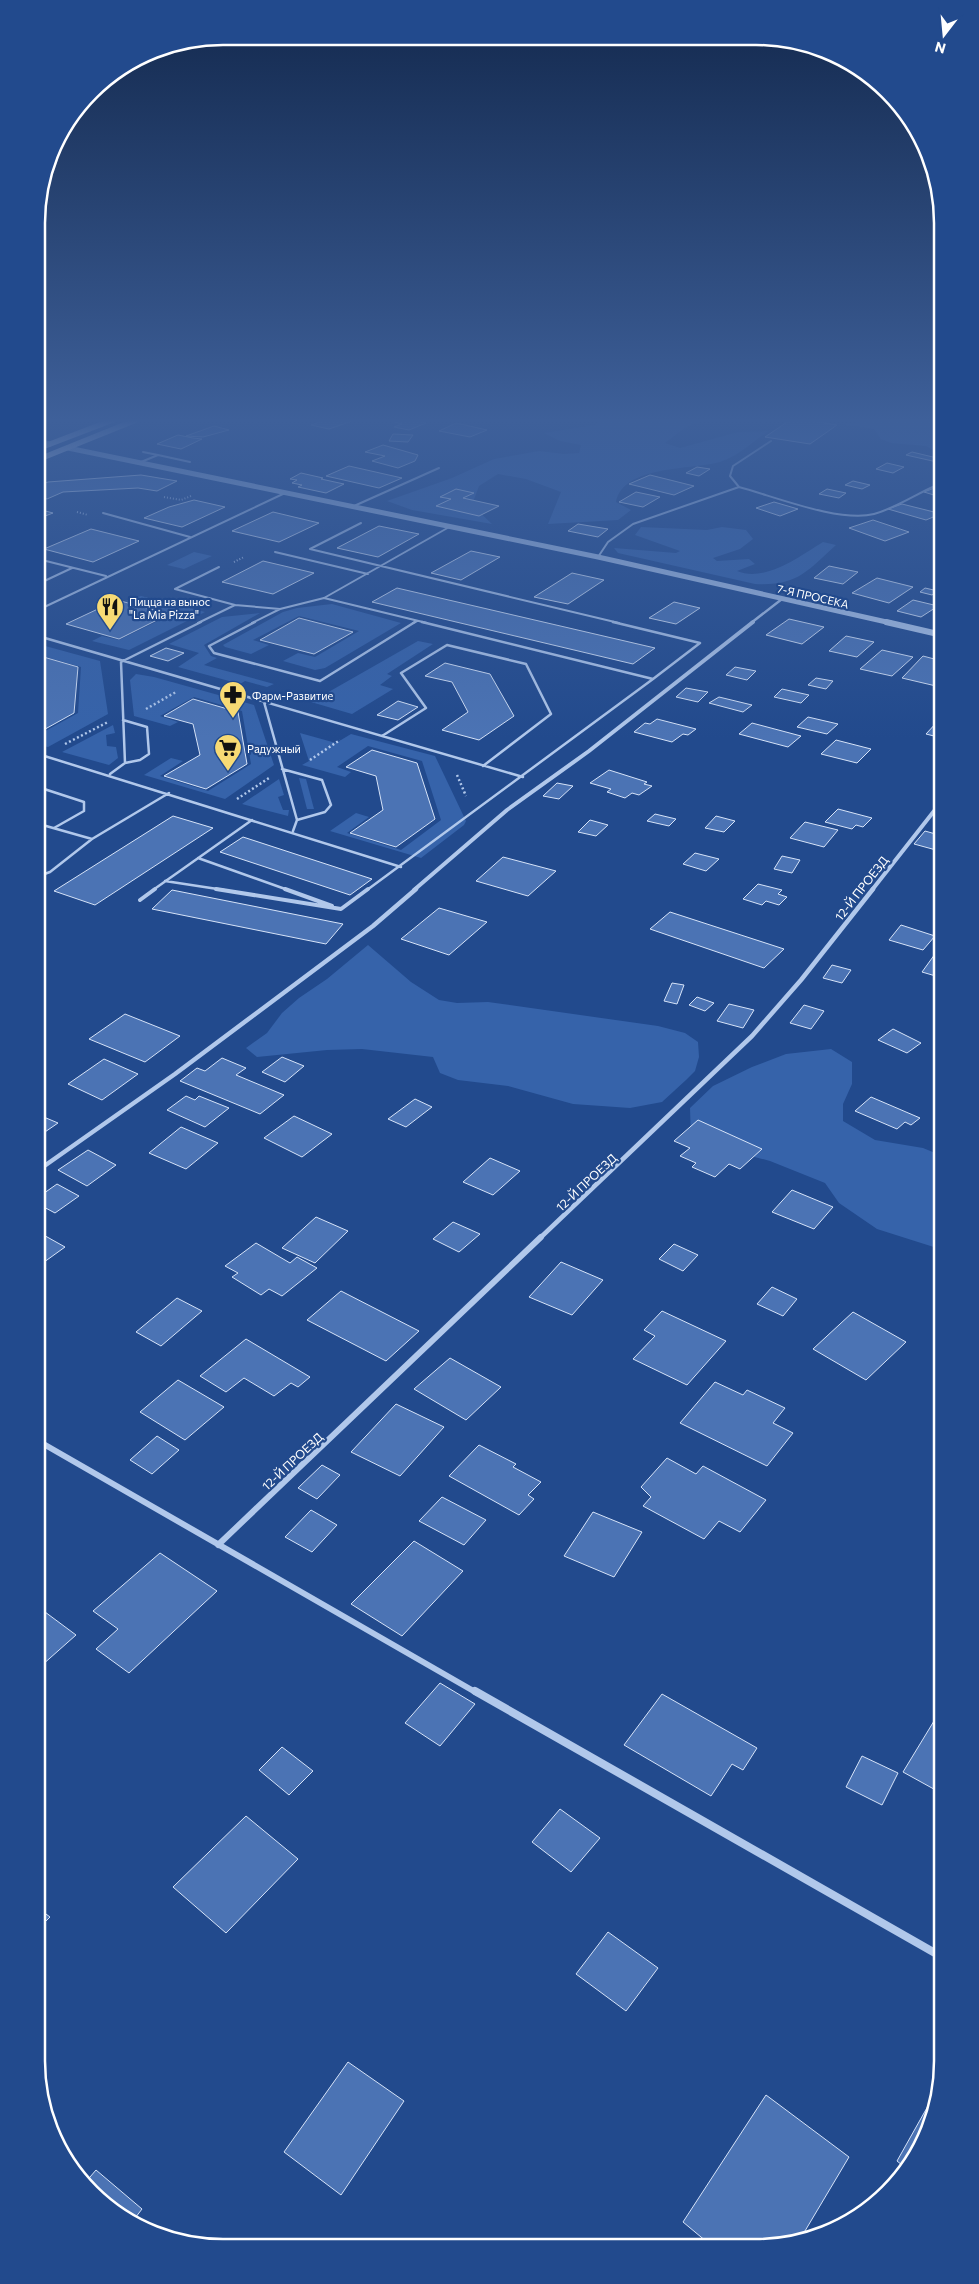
<svg xmlns="http://www.w3.org/2000/svg" width="979" height="2284" viewBox="0 0 979 2284" font-family="Commissioner,sans-serif">
  <style>
    .green { fill: #3663aa }
    .building { fill: #4b73b4; stroke: #d6e3f8 }
    .lines { fill: none; stroke-linecap: round; stroke-linejoin: round }
    .path-far1 { stroke: #b1c8eb; stroke-width: 2; stroke-dasharray: 1 2; stroke-linecap: butt }
    .path { stroke: #b1c8eb; stroke-width: 2.5; stroke-dasharray: 2 2.5; stroke-linecap: butt }
    .service-far2 { stroke: #b1c8eb; stroke-width: 2 }
    .service-far1 { stroke: #b1c8eb; stroke-width: 2.5 }
    .service { stroke: #b1c8eb; stroke-width: 4 }
    .minor-far4 { stroke: #b1c8eb; stroke-width: 2.5 }
    .minor-far3 { stroke: #b1c8eb; stroke-width: 4 }
    .minor-far2 { stroke: #b1c8eb; stroke-width: 4.5 }
    .minor-far1 { stroke: #b1c8eb; stroke-width: 6 }
    .minor { stroke: #b1c8eb; stroke-width: 8 }
    .tertiary-far1 { stroke: #b1c8eb; stroke-width: 5 }
    .tertiary { stroke: #b1c8eb; stroke-width: 6 }
    .secondary { stroke: #dde7f9; stroke-width: 5.5 }
    .labels { text-anchor: middle; dominant-baseline: central; stroke-width: 4.5; stroke-linejoin: round; paint-order: stroke }
    .far-street-label { font-size: 11px; fill: #fff; stroke: #224a8d }
    .far-poi-label { font-size: 11px; fill: #fff; stroke: #224a8d; text-anchor: start }
    .street-label { font-size: 12px; fill: #fff; stroke: #224a8d }
    .rim { fill: none; stroke: #fff; stroke-width: 2.5 }
  </style>
  <rect width="100%" height="100%" fill="#224a8d"/>
  <path class="green" d="M603 418H708L686 427 665 443 680 448 738 432 769 431C753 441 739 456 720 462 691 470 623 465 616 502L631 510 618 520 548 524 561 492 526 479 498 474 479 486 472 505 492 524 412 510 387 501 452 478 494 459 539 451 564 454 579 453 581 445 560 441 544 433 595 425Z
    M892 418H937V452L926 446 891 443 881 439 874 429 842 424Z
    M641 527 707 530 722 527 746 530 753 539 740 549 713 558 717 561 749 559 755 564 737 571C765 583 800 556 823 542L836 545C807 571 798 586 755 584L618 553 614 548 676 553 680 551 635 535Z
    M194 552 212 556 184 569 167 565Z
    M141 596 205 612 129 650 92 641 102 636 119 640 172 614 124 601Z
    M332 604 401 623 325 668 315 670 283 661 298 653 315 657 359 631 299 616 253 640 269 645 251 654 225 647 223 645 283 612 297 608Z
    M260 613 204 645 211 656 217 658 204 665 274 684 267 687 245 681 240 684 178 667 199 653 169 644 222 617Z
    M418 641 433 644 387 674 392 676 380 685 393 689 352 714 311 702Z
    M38 644 100 661 108 714 48 747 38 745V735L78 713 81 667 38 655Z
    M136 674 154 677 254 705 274 765 225 799 144 775 171 758 183 761 160 776 208 791 251 764 242 711 194 697 160 716 178 722 170 726 134 716 130 680Z
    M113 725 115 733 106 735 107 746 116 747 118 758 109 765 62 752Z
    M300 733 336 743 351 734 435 756 466 821 464 825 421 858 330 831 356 813 369 817 347 833 401 850 441 820 422 761 368 746 337 767 351 772 345 777 302 765 309 761Z
    M299 778 306 779 314 809H307Z
    M279 779 284 795 278 797 283 810H289L288 816 242 804Z
    M368 945 411 982 439 1000 457 1003 488 1002 658 1026 685 1033 698 1042 699 1057 695 1071 686 1080 662 1102 630 1108 573 1104 508 1086 458 1080 440 1073 433 1057 362 1049 327 1050 257 1057 246 1048 267 1033 282 1013 299 998 327 979Z
    M831 1049 852 1062V1084L843 1104V1121L875 1140 923 1148 940 1155V1249L877 1229 839 1203 825 1183 770 1161 691 1140 690 1108 713 1086 752 1067 786 1054Z"/>
  <path class="building" d="M331 418H341L352 421 329 429 311 425Z
    M398 418H403L426 423 409 430 394 427 402 424 391 421Z
    M793 418 837 425 810 444 765 437Z
    M456 423 487 430 470 437 439 431Z
    M214 426 229 430 203 437 186 436Z
    M393 434 413 435 408 442 389 441Z
    M178 435 193 438 202 439 181 449 157 444Z
    M383 445 418 455 415 461 398 468 372 461 385 456 365 452Z
    M912 452 937 458V462L906 455Z
    M887 463 904 467 893 473 876 469Z
    M349 466 402 478 379 488 326 476Z
    M697 467 710 469 699 476 686 473Z
    M301 473 323 478 321 479 344 484 326 493 298 487 302 485 292 483 297 480 290 479Z
    M141 475 177 481 157 491 138 488 63 492 47 499 38 496V486L48 482Z
    M650 475 694 486 674 495 629 484Z
    M853 481 870 485 862 489 845 485Z
    M937 487V496L924 492Z
    M456 489 474 493 463 498 499 506 479 516 436 506 451 499 440 497Z
    M827 489 846 493 839 498 819 494Z
    M636 492 660 497 643 507 619 502Z
    M194 500 225 507 182 527 144 518 169 507Z
    M774 502 798 509 780 516 756 508Z
    M902 504 938 513V515L926 520 888 509Z
    M38 510V509L53 513 40 518 38 517Z
    M273 512 319 523 279 542 232 531Z
    M873 520 909 532 885 541 849 528Z
    M578 524 608 529 598 537 568 531Z
    M379 526 419 534 378 557 337 548Z
    M91 529 139 541 93 562 44 549Z
    M471 551 500 557 461 580 431 573Z
    M263 561 314 573 273 594 222 582Z
    M829 566 858 572 843 584 814 578Z
    M572 573 604 580 568 604 534 597Z
    M877 578 913 587 889 603 852 593Z
    M397 588 655 648 633 664 372 602Z
    M925 588 938 591 932 595 920 592Z
    M117 600 169 614 119 639 66 624Z
    M913 600 938 606 921 617 897 611Z
    M674 602 700 608 676 624 649 618Z
    M299 618 353 632 314 654 260 640Z
    M789 619 824 627 802 644 766 635Z
    M846 636 874 642 857 657 829 651Z
    M166 648 184 653 168 661 150 656Z
    M882 650 913 657 892 676 860 669Z
    M40 656 78 667 74 713 38 733Z
    M923 656 938 660V683L936 686 902 678Z
    M445 663 490 674 514 716 479 740 442 730 468 712 452 682 425 676Z
    M735 667 756 671 747 680 726 675Z
    M816 678 833 681 826 689 808 685Z
    M686 688 708 692 698 702 676 697Z
    M782 689 809 695 801 703 774 697Z
    M719 697 752 705 743 712 709 703Z
    M193 699 238 712 247 764 206 789 164 776 200 755 193 724 164 716Z
    M398 701 418 707 398 720 377 715Z
    M808 717 838 724 827 734 797 727Z
    M657 719 696 729 688 735 683 734 672 742 634 732 645 723 650 724Z
    M938 721V737L926 734Z
    M752 723 801 736 788 747 739 734Z
    M836 740 871 749 857 763 821 754Z
    M372 750 417 763 435 819 396 847 350 833 383 810 376 776 346 767Z
    M609 770 647 782 644 784 652 786 639 795 632 793 625 798 607 792 611 789 590 783Z
    M557 783 573 786 559 799 543 796Z
    M838 809 872 818 863 827 856 825 852 829 825 822Z
    M655 814 676 819 669 826 647 821Z
    M173 816 213 828 95 905 54 891Z
    M716 816 735 821 724 832 705 828Z
    M590 820 608 825 596 836 578 832Z
    M805 822 838 830 824 847 790 838Z
    M925 831 939 835V847L936 850 914 844Z
    M243 837 372 879 350 895 220 852Z
    M695 853 719 859 706 871 683 864Z
    M782 856 800 860 792 873 774 869Z
    M503 857 556 871 528 896 476 881Z
    M758 884 782 890 778 894 787 897 779 905 766 901 762 905 743 899Z
    M172 890 343 924 326 944 152 909Z
    M439 908 487 922 449 955 401 939Z
    M670 912 784 949 764 968 650 929Z
    M901 925 935 936 923 950 889 940Z
    M935 954 939 955V977L922 972Z
    M832 965 851 970 842 983 823 978Z
    M672 983 684 985 677 1004 664 1001Z
    M697 997 714 1003 705 1011 689 1005Z
    M729 1004 754 1010 743 1028 717 1021Z
    M804 1005 824 1011 811 1029 790 1023Z
    M125 1014 180 1036 145 1062 89 1039Z
    M893 1029 921 1043 907 1053 878 1040Z
    M282 1057 304 1066 285 1082 262 1072Z
    M222 1058 246 1068 236 1075 284 1095 260 1114 180 1081 197 1068 205 1071Z
    M104 1059 138 1074 102 1100 68 1084Z
    M186 1096 195 1100 199 1096 229 1108 205 1127 167 1110Z
    M871 1097 920 1118 911 1125 905 1122 897 1129 855 1111Z
    M415 1099 432 1107 406 1127 388 1119Z
    M39 1115 58 1123 42 1134 40 1133Z
    M294 1116 332 1134 302 1157 264 1138Z
    M698 1120 762 1149 740 1169 729 1164 715 1177 692 1167 696 1163 680 1156 690 1148 674 1141Z
    M181 1127 218 1143 186 1169 149 1153Z
    M88 1150 116 1165 87 1186 58 1170Z
    M490 1158 520 1171 493 1195 463 1182Z
    M57 1184 79 1196 55 1213 40 1205V1196Z
    M792 1190 833 1207 814 1229 772 1212Z
    M316 1217 348 1231 315 1263 282 1248Z
    M453 1222 480 1234 459 1252 433 1239Z
    M40 1233 65 1247 40 1265Z
    M256 1243 290 1263 297 1257 317 1268 282 1296 269 1289 261 1295 232 1277 238 1273 225 1266Z
    M674 1244 698 1255 683 1271 659 1259Z
    M561 1262 603 1280 572 1315 529 1297Z
    M772 1287 797 1299 783 1316 757 1304Z
    M341 1291 419 1331 386 1361 307 1320Z
    M177 1298 202 1311 161 1346 136 1332Z
    M662 1311 726 1341 687 1385 633 1359 655 1336 644 1330Z
    M853 1312 906 1342 866 1380 813 1349Z
    M246 1339 310 1377 298 1387 291 1383 274 1396 244 1378 226 1392 200 1376Z
    M450 1358 501 1387 466 1420 414 1389Z
    M178 1380 224 1407 185 1440 140 1412Z
    M715 1382 743 1395 747 1390 785 1408 773 1423 793 1433 767 1466 680 1423Z
    M396 1404 444 1427 400 1476 351 1452Z
    M157 1436 179 1450 152 1474 130 1460Z
    M479 1445 516 1464 513 1467 541 1482 528 1495 534 1499 519 1515 449 1476Z
    M667 1458 696 1474 703 1466 766 1500 740 1532 719 1521 704 1539 643 1506 651 1497 641 1487Z
    M322 1465 340 1475 317 1499 298 1488Z
    M442 1497 486 1520 464 1545 419 1521Z
    M311 1510 337 1525 312 1552 285 1537Z
    M593 1512 642 1532 614 1577 564 1556Z
    M414 1541 463 1571 402 1636 351 1604Z
    M160 1553 217 1591 129 1673 96 1649 118 1629 93 1611Z
    M41 1609 76 1635 41 1666Z
    M440 1683 475 1704 440 1746 405 1723Z
    M662 1694 757 1748 743 1770 732 1764 711 1796 624 1745Z
    M934 1721 941 1726V1793L903 1772Z
    M282 1747 313 1771 289 1795 259 1770Z
    M862 1756 898 1773 882 1805 846 1787Z
    M560 1809 600 1838 571 1872 532 1842Z
    M246 1816 298 1859 226 1933 173 1887Z
    M42 1911 50 1917 42 1925Z
    M608 1932 658 1968 626 2011 576 1974Z
    M348 2062 404 2101 341 2195 284 2152Z
    M766 2095 849 2157 799 2241 707 2242 683 2222Z
    M933 2097 937 2100 933 2121 907 2169 897 2161Z
    M96 2170 142 2209 132 2222 91 2193 84 2184Z"/>
  <g class="lines">
    <path class="path-far1" d="M55 418 62 420
      M164 497 181 500 191 496
      M77 512 88 515
      M234 562 244 557"/>
    <path class="path" d="M146 709 176 692
      M65 744 108 722
      M310 760 340 740
      M457 775 466 796
      M237 799 269 778"/>
    <path class="service-far2" d="M143 452 158 455
      M141 462 158 455 190 462
      M739 487C773 496 840 523 874 514 896 508 916 494 937 485
      M354 506 439 468
      M103 513 190 537
      M361 523 310 549 619 623
      M275 552 368 574
      M598 557 608 542 633 524 739 487 730 476 733 466 771 441
      M38 559 106 576
      M38 584 72 568
      M175 589 235 605
      M175 589 219 567
      M324 598 427 623
      M38 610 285 493
      M198 623 235 605 280 609 324 598 451 526
      M252 623 280 609
      M413 623 417 621"/>
    <path class="service-far1" d="M255 622 209 646 214 653 320 681 415 622
      M613 622 700 643 653 679
      M38 636 523 777
      M264 702 297 820 293 831
      M123 720 147 727 149 754 140 760 125 763
      M382 736 426 708 401 673 447 645 526 664 551 714 483 766
      M38 754 401 867
      M282 769 322 780 331 805 325 812 297 820
      M110 774 125 763 121 662 201 622
      M38 787 84 802V811L54 828
      M39 824 92 839
      M198 858 288 890
      M39 876 50 872 92 839 169 793
      M165 881 224 890
      M153 890 252 820
      M367 890 653 679 422 622"/>
    <path class="service" d="M216 889 341 909 368 889
      M285 889 332 906
      M140 900 155 889"/>
    <path class="minor-far4" d="M751 623 782 599"/>
    <path class="minor-far3" d="M414 890 507 810 589 751 753 622
      M872 890 938 806"/>
    <path class="minor-far2" d="M40 1169 175 1074 373 926 416 889
      M539 1239 752 1036 801 980 873 889"/>
    <path class="minor-far1" d="M40 1442 477 1693
      M218 1545 541 1237"/>
    <path class="minor" d="M475 1691 942 1957"/>
    <path class="tertiary-far1" d="M37 441 50 444
      M68 448 598 557 891 623"/>
    <path class="tertiary" d="M886 622 938 634"/>
    <path class="secondary" d="M37 449 118 418
      M37 460 141 418"/>
  </g>
  <linearGradient id="sky" x2="0" y2="1"><stop stop-color="#13294e"/><stop offset="0.57" stop-color="#3e609a"/><stop offset="1" stop-color="#3e609a" stop-opacity="0"/></linearGradient>
  <rect width="979" height="738" fill="url(#sky)"/>
  <defs>
    <symbol id="restaurant-pin" viewBox="-11 -11 22 30"><path d="M0 17L-7.5 6A9.5 9.5 0 1 1 7.5 6Z" fill="#f7da74" stroke="#224a8d"/><path d="M-5-6h1v4h1v-4h1v4h1v-4h1v5L-1.5 .5V6h-2V.5L-5-1ZM5-6V6H3V1.5H1.5Q1.5-4 5-6Z" fill="#111"/></symbol>
    <symbol id="pharmacy-pin" viewBox="-11 -11 22 30"><path d="M0 17L-7.5 6A9.5 9.5 0 1 1 7.5 6Z" fill="#f7da74" stroke="#224a8d"/><path d="M-2-6h4v4h4v4h-4v4h-4v-4h-4v-4h4Z" fill="#111"/></symbol>
    <symbol id="supermarket-pin" viewBox="-11 -11 22 30"><path d="M0 17L-7.5 6A9.5 9.5 0 1 1 7.5 6Z" fill="#f7da74" stroke="#224a8d"/><path d="M-6-5.5h2.5l.6 2H6L4.5 2H-2.5L-4.4-4H-6ZM-1.5 3.2a1.3 1.3 0 1 0 .1 0ZM3 3.2a1.3 1.3 0 1 0 .1 0Z" fill="#111"/></symbol>
  </defs>
  <g fill-rule="evenodd">
    <use href="#restaurant-pin" x="94" y="591" width="32" height="43"/>
    <use href="#pharmacy-pin" x="217" y="679" width="32" height="43"/>
    <use href="#supermarket-pin" x="212" y="732" width="32" height="43"/>
  </g>
  <g class="labels">
    <g class="far-street-label">
      <text transform="translate(813 596) rotate(13)">7-Я ПРОСЕКА</text>
    </g>
    <g class="far-poi-label">
      <text x="129" y="601">Пицца на вынос<tspan x="129" dy="13">"La Mia Pizza"</tspan></text>
      <text x="252" y="695">Фарм-Развитие</text>
      <text x="247" y="748">Радужный</text>
    </g>
    <g class="street-label">
      <text transform="translate(861 888) rotate(-52)">12-Й ПРОЕЗД</text>
      <text transform="translate(586 1182) rotate(-43)">12-Й ПРОЕЗД</text>
      <text transform="translate(292 1461) rotate(-43)">12-Й ПРОЕЗД</text>
    </g>
  </g>
  <path d="M0 0H979V2284H0ZM223 45H756A178 178 0 0 1 934 223V2061A178 178 0 0 1 756 2239H223A178 178 0 0 1 45 2061V223A178 178 0 0 1 223 45Z" fill="#224a8d" fill-rule="evenodd"/>
  <path class="rim" d="M223 45H756A178 178 0 0 1 934 223V2061A178 178 0 0 1 756 2239H223A178 178 0 0 1 45 2061V223A178 178 0 0 1 223 45Z"/>
  <g transform="translate(944 35) rotate(196)" stroke="#224a8d" stroke-width="4" paint-order="stroke">
  <path d="M0-4L9 19L0 12L-9 19Z" fill="#ffffff"/>
  <text y="-8" font-size="14" font-weight="bold" text-anchor="middle" fill="#ffffff">N</text>
  </g>
</svg>
